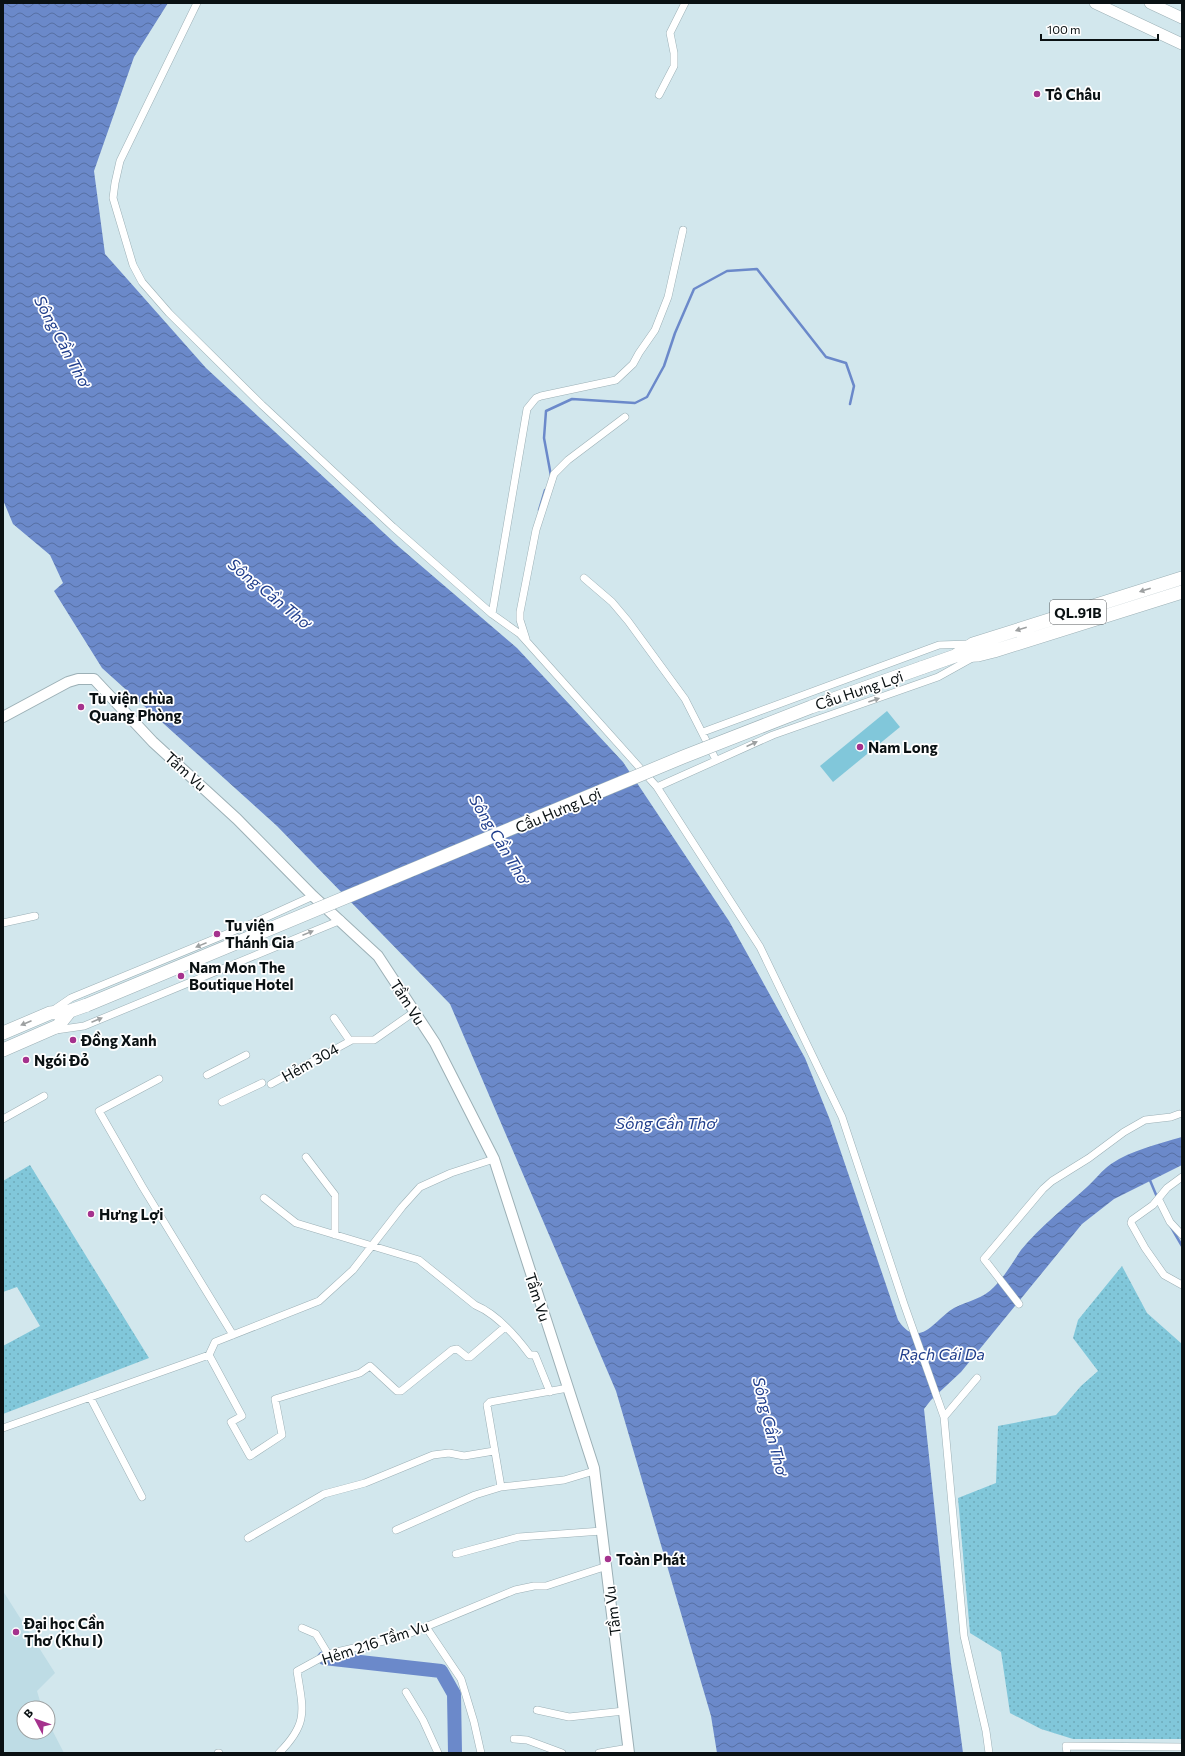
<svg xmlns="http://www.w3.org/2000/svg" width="1185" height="1756" viewBox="0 0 1185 1756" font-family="Commissioner,sans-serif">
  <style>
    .built { fill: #bedce5 }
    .green { fill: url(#green-dots) }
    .pitch { fill: #81c7da }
    .water { fill: url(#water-waves) }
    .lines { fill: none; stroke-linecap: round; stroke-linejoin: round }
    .stream { stroke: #6b89ca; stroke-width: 2.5 }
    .river { stroke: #6b89ca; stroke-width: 14 }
    .street-casing { stroke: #9cb0b6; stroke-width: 8 }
    .secondary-casing { stroke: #9cb0b6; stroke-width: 12 }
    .primary-casing { stroke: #9cb0b6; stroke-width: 12 }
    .highway-casing { stroke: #9cb0b6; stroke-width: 14 }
    .street { stroke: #fff; stroke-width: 7 }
    .secondary { stroke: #fff; stroke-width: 10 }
    .primary { stroke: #fff; stroke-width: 11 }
    .highway { stroke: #fff; stroke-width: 13 }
    .highway-bridge-casing { stroke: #9cb0b6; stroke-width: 14; stroke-linecap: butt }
    .highway-bridge { stroke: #fff; stroke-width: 13 }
    .oneway { fill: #9da0a1 }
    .poi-dot { fill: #a5328d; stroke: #fff; stroke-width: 1.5 }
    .labels { text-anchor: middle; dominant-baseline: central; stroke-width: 3.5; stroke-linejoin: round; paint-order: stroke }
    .shield { fill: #fff; stroke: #54585a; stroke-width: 1 }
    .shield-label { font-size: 14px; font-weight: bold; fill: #0a1113 }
    .poi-label { font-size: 15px; font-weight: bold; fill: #0a1113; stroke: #fff; text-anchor: start }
    .street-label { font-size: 15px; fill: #0a1113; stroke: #fff }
    .water-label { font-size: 16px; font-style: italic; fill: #203e8c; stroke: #fff }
  </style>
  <defs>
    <pattern id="green-dots" width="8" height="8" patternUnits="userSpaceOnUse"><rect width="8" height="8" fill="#81c7da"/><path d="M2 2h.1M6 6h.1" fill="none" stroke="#6eaaba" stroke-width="1.8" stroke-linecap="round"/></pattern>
    <pattern id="water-waves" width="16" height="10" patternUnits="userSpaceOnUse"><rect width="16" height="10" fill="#6b89ca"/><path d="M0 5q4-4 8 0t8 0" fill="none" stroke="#566fa3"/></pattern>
  </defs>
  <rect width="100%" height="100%" fill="#d2e7ed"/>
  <path class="built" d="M3 1591 55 1673 37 1691 42 1708H24V1732H48V1722L64 1753H3Z"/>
  <path class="green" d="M30 1165 149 1358 3 1414V1346L40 1326 17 1287 3 1292V1181Z
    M1122 1266 1147 1313 1182 1344V1739H1073L1041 1729 1010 1713 1001 1652 970 1633 958 1498 996 1483 998 1426 1056 1415 1081 1386 1098 1371 1073 1338 1078 1320Z"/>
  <path class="pitch" d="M887 711 900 727 833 782 820 766Z"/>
  <path class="water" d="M3 3H168L134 57 94 171 105 254 206 368 398 546 517 648 623 762 729 921 805 1058 830 1120 898 1320C919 1352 936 1318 954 1308 968 1301 984 1298 994 1287 1005 1276 1012 1263 1021 1250 1040 1227 1065 1207 1087 1187 1095 1180 1102 1170 1111 1164 1132 1150 1158 1144 1182 1137V1165L1114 1199 1082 1224 961 1372 931 1400 924 1409 951 1663 963 1753H717L711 1716 616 1391 450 1004 277 826 102 668 54 591 63 583 50 555 13 524 3 500Z"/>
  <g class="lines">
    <path class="stream" d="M551 476 544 438 546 411 572 399 635 403 647 397 664 366 675 333 694 289 727 271 757 269 826 357 846 363 854 386 850 404
      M539 510 545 490
      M1149 1178 1157 1197
      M1171 1227 1182 1246"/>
    <path class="river" d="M324 1658 441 1671 454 1694 455 1753"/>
    <defs>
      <path id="street" d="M197 3 120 161 115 183 113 198 133 265 142 282 169 313 262 405 393 527 492 614 520 634 657 787 760 947 842 1117 904 1304 944 1417
        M659 95 674 66V53L670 33 685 3
        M584 578 612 602 628 621 685 699 716 760
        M492 614 527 409 536 398 541 396 616 380 633 364 639 353 655 330 668 297 683 230
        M526 639 520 620V612L536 530 554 474 568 460 625 417
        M703 732 939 645 970 644
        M657 787 773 735 938 677 974 657
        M3 923 35 916
        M52 1011 71 998 258 921 313 896
        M334 1018 350 1041
        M56 1030 84 1026 341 920
        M207 1075 246 1055
        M159 1079 99 1111 142 1186 233 1335
        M271 1084 352 1040H374L414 1012
        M222 1102 262 1083
        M3 1119 44 1096
        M306 1157 335 1195V1235
        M1182 1177 1167 1188 1153 1205 1132 1220 1131 1223 1145 1248 1164 1275 1182 1285
        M264 1198 296 1223 419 1260 475 1305C497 1314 516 1336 530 1355H535L550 1392
        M1159 1200 1170 1222 1182 1235
        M1019 1304 984 1259 1043 1189 1052 1181 1089 1158 1124 1132 1145 1120 1171 1117 1179 1114
        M209 1355 242 1416 231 1422 250 1456 282 1435 275 1399 360 1373 370 1366 397 1391H401L452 1350 457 1349 467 1357H470L505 1327
        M977 1378 944 1417 964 1636 986 1731 989 1753
        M568 1388 490 1402 487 1405 501 1487 564 1480 594 1471
        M90 1397 142 1497
        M3 1428 209 1355 215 1342 319 1301 353 1270 402 1207 420 1187 451 1173 494 1159
        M396 1530 475 1495 501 1487
        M248 1538 324 1494 365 1483 433 1455 449 1453 464 1456 494 1451
        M456 1554 519 1537 602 1531
        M426 1627 461 1679 474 1722 481 1753
        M302 1628 316 1634 328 1654
        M406 1692 423 1720 438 1753
        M537 1710 569 1717 624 1711
        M514 1739 527 1740 562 1753
        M218 1753H219
        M279 1753C309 1723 303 1710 297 1671L328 1654 401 1637 515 1590 534 1586H546L607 1566
        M599 1753 629 1748
        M1067 1753 1066 1746 1182 1747"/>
      <path id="secondary" d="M3 717 68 682 78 679H94L153 742 237 819 313 896 378 956 435 1043 494 1159 594 1468 629 1753"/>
      <path id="primary" d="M1095 3 1182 44
        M1150 3 1182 18"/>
      <path id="highway" d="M955 656 978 655 994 651 1182 592
        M921 668 955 656 973 644 1182 578
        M3 1033 50 1013 70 1011 87 1005
        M3 1050 58 1026 70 1011"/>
    </defs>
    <use href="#street" class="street-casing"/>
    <use href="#secondary" class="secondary-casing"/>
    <use href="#primary" class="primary-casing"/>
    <use href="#highway" class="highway-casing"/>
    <use href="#street" class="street"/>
    <use href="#secondary" class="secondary"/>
    <use href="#primary" class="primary"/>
    <use href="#highway" class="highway"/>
    <defs>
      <path id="highway-bridge" d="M87 1005 683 757 811 707 921 668"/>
    </defs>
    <use href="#highway-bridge" class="highway-bridge-casing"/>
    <use href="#highway-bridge" class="highway-bridge"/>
  </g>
  <defs><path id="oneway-solid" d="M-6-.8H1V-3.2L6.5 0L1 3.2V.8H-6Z"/></defs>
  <g class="oneway">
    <use href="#oneway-solid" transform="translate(1145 590) rotate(162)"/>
    <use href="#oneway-solid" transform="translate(1021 629) rotate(163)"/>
    <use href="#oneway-solid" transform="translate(874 700) rotate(-19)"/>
    <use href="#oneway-solid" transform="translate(752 744) rotate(-24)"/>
    <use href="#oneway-solid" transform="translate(308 933) rotate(-22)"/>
    <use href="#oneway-solid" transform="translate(201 945) rotate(158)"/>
    <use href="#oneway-solid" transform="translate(97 1020) rotate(-23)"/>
    <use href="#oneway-solid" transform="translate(26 1023) rotate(157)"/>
  </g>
  <g class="poi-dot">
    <circle cx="1037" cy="94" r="4"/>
    <circle cx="81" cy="707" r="4"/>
    <circle cx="860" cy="747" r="4"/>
    <circle cx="217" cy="934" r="4"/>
    <circle cx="181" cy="976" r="4"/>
    <circle cx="73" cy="1040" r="4"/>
    <circle cx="26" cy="1060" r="4"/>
    <circle cx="91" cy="1214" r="4"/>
    <circle cx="608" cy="1559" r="4"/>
    <circle cx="16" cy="1632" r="4"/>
  </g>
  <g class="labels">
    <rect class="shield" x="1050" y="600" width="56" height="24" rx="3"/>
    <g class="shield-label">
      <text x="1078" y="612">QL.91B</text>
    </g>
    <g class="poi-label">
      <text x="1045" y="94">Tô Châu</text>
      <text x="89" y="698">Tu viện chùa<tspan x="89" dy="17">Quang Phòng</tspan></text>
      <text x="868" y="747">Nam Long</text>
      <text x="225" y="925">Tu viện<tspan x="225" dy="17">Thánh Gia</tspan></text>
      <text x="189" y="967">Nam Mon The<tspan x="189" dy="17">Boutique Hotel</tspan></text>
      <text x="81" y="1040">Đồng Xanh</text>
      <text x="34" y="1060">Ngói Đỏ</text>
      <text x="99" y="1214">Hưng Lợi</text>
      <text x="616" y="1559">Toàn Phát</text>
      <text x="24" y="1623">Đại học Cần<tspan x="24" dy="17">Thơ (Khu I)</tspan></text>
    </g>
    <g class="street-label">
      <text transform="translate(859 690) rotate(-19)">Cầu Hưng Lợi</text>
      <text transform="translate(186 771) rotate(42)">Tầm Vu</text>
      <text transform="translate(558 810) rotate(-23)">Cầu Hưng Lợi</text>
      <text transform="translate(408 1002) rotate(57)">Tầm Vu</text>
      <text transform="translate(310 1062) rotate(-29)">Hẻm 304</text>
      <text transform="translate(538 1297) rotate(72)">Tầm Vu</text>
      <text transform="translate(612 1611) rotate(-97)">Tầm Vu</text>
      <text transform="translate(375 1642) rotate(-18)">Hẻm 216 Tầm Vu</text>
    </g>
    <g class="water-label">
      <text transform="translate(63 341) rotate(62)">Sông Cần Thơ</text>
      <text transform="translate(270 593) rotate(39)">Sông Cần Thơ</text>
      <text transform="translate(500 839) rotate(59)">Sông Cần Thơ</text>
      <text x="666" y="1122">Sông Cần Thơ</text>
      <text x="942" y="1353">Rạch Cái Da</text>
      <text transform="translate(771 1426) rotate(76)">Sông Cần Thơ</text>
    </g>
  </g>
  <rect width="1185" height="1756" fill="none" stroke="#0a1113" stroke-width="8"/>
  <g transform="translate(36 1720) rotate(311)"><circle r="19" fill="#ffffff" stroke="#9da0a1"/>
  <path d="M0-3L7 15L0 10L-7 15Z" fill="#a5328d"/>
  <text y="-6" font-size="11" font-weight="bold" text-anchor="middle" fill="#0a1113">B</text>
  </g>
  <path d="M1041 34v6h117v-6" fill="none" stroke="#0a1113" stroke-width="2"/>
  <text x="1047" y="34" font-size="12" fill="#0a1113" stroke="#ffffff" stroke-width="3" paint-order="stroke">100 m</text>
</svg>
